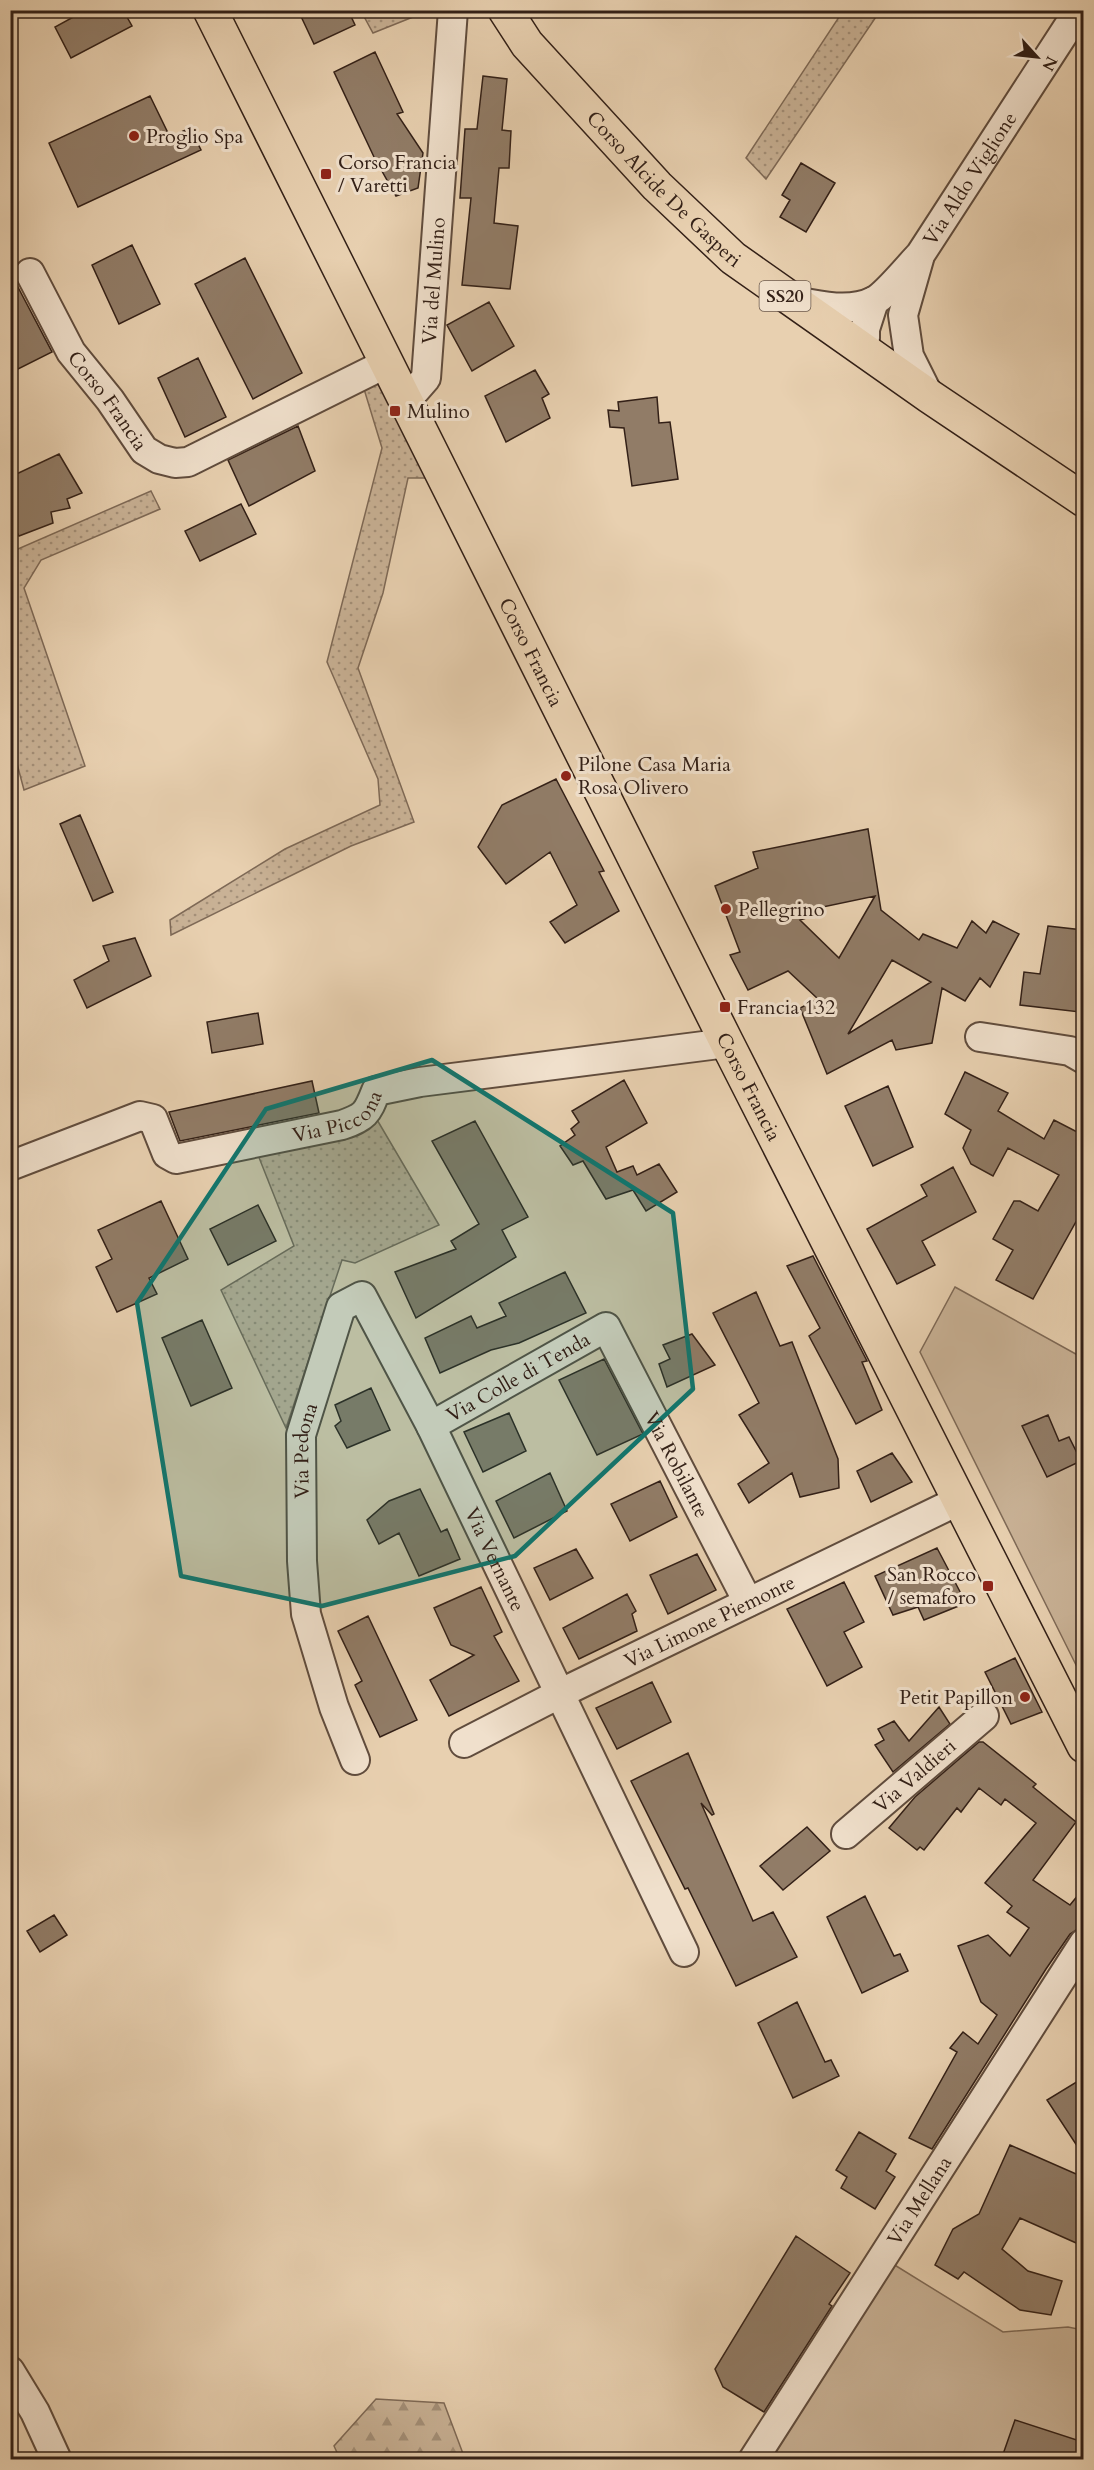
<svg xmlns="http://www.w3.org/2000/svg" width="1094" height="2470" viewBox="0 0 1094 2470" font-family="Cardo,serif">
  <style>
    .grass { fill: url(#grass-dots); stroke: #7e6956; stroke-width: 1.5 }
    .forest { fill: url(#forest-firs); stroke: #7e6956; stroke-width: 1.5 }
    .park { fill: #c9b296; stroke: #7e6956; stroke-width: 1.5 }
    .building { fill: #917c67; stroke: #332017; stroke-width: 1.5; fill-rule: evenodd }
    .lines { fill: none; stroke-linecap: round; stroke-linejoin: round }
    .minor-casing { stroke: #604c3d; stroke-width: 32 }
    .major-casing { stroke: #332017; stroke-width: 36 }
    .minor { stroke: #f0e0cc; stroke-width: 28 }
    .major { stroke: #e8d0b0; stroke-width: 33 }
    .marked { fill: #0f766e; fill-opacity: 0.2; stroke: #0f766e; stroke-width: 4.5; stroke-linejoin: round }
    .poi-dot { fill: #8f2418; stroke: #f0e0cc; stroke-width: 2 }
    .labels { text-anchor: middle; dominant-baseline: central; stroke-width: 6; stroke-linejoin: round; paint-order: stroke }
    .shield { fill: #f0e0cc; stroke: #6c5a4d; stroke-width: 1.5 }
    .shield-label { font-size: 18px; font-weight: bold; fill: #332017 }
    .poi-label { font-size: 20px; fill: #332017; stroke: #f0e0cc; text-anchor: start }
    .street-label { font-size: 20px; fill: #332017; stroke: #f0e0cc }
  </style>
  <defs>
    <pattern id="grass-dots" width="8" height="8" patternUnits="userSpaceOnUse" patternTransform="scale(1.5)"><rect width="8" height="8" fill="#c9b296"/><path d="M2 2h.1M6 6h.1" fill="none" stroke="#a49079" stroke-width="1.8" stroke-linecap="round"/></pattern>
    <pattern id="forest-firs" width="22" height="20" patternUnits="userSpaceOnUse" patternTransform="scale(1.5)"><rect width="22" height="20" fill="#c9b296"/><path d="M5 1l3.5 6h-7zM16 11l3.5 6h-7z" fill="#a49079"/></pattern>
  </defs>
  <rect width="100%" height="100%" fill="#e8d0b0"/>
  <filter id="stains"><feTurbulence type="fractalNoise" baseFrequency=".00333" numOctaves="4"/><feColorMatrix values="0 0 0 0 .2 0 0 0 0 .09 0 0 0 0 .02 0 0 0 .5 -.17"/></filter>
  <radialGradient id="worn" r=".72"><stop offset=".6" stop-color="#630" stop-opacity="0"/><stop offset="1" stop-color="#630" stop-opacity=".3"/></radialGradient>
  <path class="grass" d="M361 11H428L373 33Z
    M843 11H880L766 179 746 158Z
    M376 380 428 478H408L383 593 358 668 414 822 351 846 171 935 170 920 285 849 380 805 378 779 327 662 382 448 364 389Z
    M151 491 160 509 41 560 24 588 85 766 24 790 11 741V552Z
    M376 1118 439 1225 355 1263 342 1260 286 1428 221 1290 294 1246 258 1155Z"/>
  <path class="forest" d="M376 2399 444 2403 465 2459H340L334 2446Z"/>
  <path class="park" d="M955 1287 1083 1358V1679L920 1352Z
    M893 2264 1003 2332 1068 2327 1083 2330V2459L768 2460Z"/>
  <path class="building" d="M86 10H123L132 26 71 58 55 27Z
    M298 10H348L355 25 314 44Z
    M375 52 403 112 397 114 423 153 418 188 396 196 374 157 334 72Z
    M483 76 507 79 502 130 511 131 509 168H499L494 223 518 226 510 289 462 285 471 198H460L465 129H477Z
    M150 96 170 137 190 128 201 150 78 207 49 143Z
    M801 163 835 183 806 232 780 217 790 200 782 195Z
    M132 245 160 304 119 324 92 265Z
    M245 258 302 373 253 399 195 284Z
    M10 272 52 352 10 373Z
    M489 302 514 346 472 371 447 325Z
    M198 358 226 417 185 437 158 378Z
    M535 370 549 394 542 398 550 418 506 442 485 396Z
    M657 397 659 423 670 422 678 479 632 486 624 428 610 427 608 410 619 411 618 402Z
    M298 426 315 471 249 506 228 460Z
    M59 454 82 493 67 499 70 508 51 512 53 523 19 536 10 519V477Z
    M241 504 256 534 200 561 185 531Z
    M556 779 604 871 599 872 619 911 565 943 550 922 577 905 550 852 506 884 478 847 502 805Z
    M80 815 113 892 93 901 60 824Z
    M868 829 881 910 919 940 923 934 957 948 972 921 986 933 993 921 1019 934 990 987 980 978 965 1001 942 988 932 1043 896 1050 892 1040 827 1074 800 1008 818 999 788 971 748 990 730 955 740 952 715 886 758 868 753 852ZM875 896 839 958 800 920 816 915 813 909ZM892 960 931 982 848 1034Z
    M1048 926 1083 930V983L1080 1012 1020 1005 1024 972 1040 974Z
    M135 938 151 976 87 1008 74 980 109 961 103 946Z
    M258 1013 263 1044 212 1053 207 1022Z
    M965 1072 1008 1093 998 1111 1044 1139 1054 1120 1083 1135V1209L1033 1299 996 1280 1013 1250 993 1239 1014 1201H1020L1038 1211 1059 1175 1008 1148 993 1176 971 1164 963 1148 971 1130 945 1114Z
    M624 1080 647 1123 606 1147 617 1172 633 1166 637 1175 659 1164 677 1192 646 1211 633 1190 606 1199 583 1161 573 1165 560 1146 575 1135 571 1129 579 1122 572 1111Z
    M312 1081 319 1113 180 1141 169 1112Z
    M888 1086 913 1147 873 1166 845 1106Z
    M475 1121 528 1217 502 1230 516 1257 416 1318 395 1272 456 1249 451 1241 479 1224 432 1141Z
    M953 1167 976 1212 922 1241 935 1265 897 1284 867 1229 927 1196 921 1185Z
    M161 1201 188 1259 149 1278 157 1294 117 1312 96 1267 112 1259 98 1230Z
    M258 1205 276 1241 228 1265 210 1229Z
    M813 1256 867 1361 862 1362 882 1410 856 1424 809 1336 820 1328 787 1266Z
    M565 1272 586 1313 519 1343 491 1350 440 1373 425 1338 471 1316 477 1328 506 1316 499 1303Z
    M756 1292 780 1346 792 1342 838 1459 839 1488 800 1497 792 1473 749 1503 738 1484 769 1463 739 1415 759 1403 713 1313Z
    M202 1320 232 1388 191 1406 162 1338Z
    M692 1334 715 1365 667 1387 659 1364 670 1359 663 1345Z
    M604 1359 643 1434 597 1455 559 1380Z
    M371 1388 390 1430 347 1448 335 1426 341 1421 335 1405Z
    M509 1413 526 1451 483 1472 464 1432Z
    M1048 1415 1059 1441 1069 1437 1081 1461 1047 1477 1022 1426Z
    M892 1453 912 1482 871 1502 857 1471Z
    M550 1473 567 1511 514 1538 496 1501Z
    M660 1481 677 1517 630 1541 611 1504Z
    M420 1489 441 1532 447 1529 460 1559 419 1576 399 1533 379 1544 367 1520 389 1501Z
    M937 1548 966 1603 924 1620 918 1607 893 1615 875 1576Z
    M576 1549 593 1578 550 1600 534 1568Z
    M697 1554 716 1590 668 1614 650 1575Z
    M844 1582 864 1622 844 1632 862 1667 827 1686 787 1609Z
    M481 1587 502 1632 494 1636 519 1681 449 1716 430 1680 474 1655 451 1645 434 1608Z
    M627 1594 636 1611 632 1614 637 1631 579 1659 563 1628Z
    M368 1616 417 1720 380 1737 355 1685 362 1681 338 1631Z
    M1015 1658 1042 1712 1011 1724 985 1672Z
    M652 1682 671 1722 617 1749 596 1708Z
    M939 1707 950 1724 893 1772 875 1745 884 1740 878 1729 894 1721 909 1741Z
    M979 1742H983L1036 1784 1033 1787 1076 1822 1033 1880 1070 1905 1083 1889V1926L1070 1934 1046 1969 932 2149 909 2138 957 2052 950 2048 963 2032 978 2044 997 2015 981 2002 958 1946 988 1935 1010 1956 1029 1928 1007 1912 1012 1906 985 1883 1036 1823 1005 1799 1001 1805 979 1788 961 1812 957 1808 924 1850 920 1847 917 1850 889 1828 915 1797Z
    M688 1753 714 1814 712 1815 701 1803 753 1921 773 1912 797 1957 736 1986 688 1888 685 1889 631 1781Z
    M807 1827 830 1851 783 1890 760 1866Z
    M865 1896 894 1956 900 1954 908 1971 862 1993 827 1917Z
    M54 1915 67 1935 40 1952 27 1931Z
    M797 2002 825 2062 831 2060 839 2076 793 2098 758 2023Z
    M1083 2078V2155L1047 2100Z
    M859 2132 896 2154 886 2171 895 2177 875 2209 841 2188 847 2177 836 2170Z
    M1010 2145 1083 2177V2246L1020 2218 1002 2249 1028 2271 1062 2281 1051 2315 1020 2310 964 2272 958 2279 935 2265 953 2229 979 2214Z
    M796 2236 850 2273 829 2304 832 2306 764 2412 723 2387 715 2369Z
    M1015 2420 1083 2442V2460H1001Z"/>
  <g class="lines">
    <defs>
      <g id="minor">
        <path d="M919 259 903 315 909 356 929 396"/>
        <path id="s1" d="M30 273 71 352 110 400 144 450 159 459 175 463 188 462 387 363"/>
        <path id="s2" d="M795 301C819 306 851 313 874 301 886 295 909 266 920 255L1079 10"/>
        <path d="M857 346 865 338V329L874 301"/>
        <path id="s3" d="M406 401 426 378 453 10"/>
        <path d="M980 1037 1070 1051 1084 1059"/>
        <path id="s4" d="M10 1166 140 1116 153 1119 167 1154 176 1159 342 1125C365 1117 367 1114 376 1091L420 1082 727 1043"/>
        <path id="s5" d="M431 1426 606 1327 748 1602"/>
        <path id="s6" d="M464 1743 561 1693 958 1501"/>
        <path id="s7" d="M355 1760 334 1707 306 1614 302 1561 301 1435 341 1307 362 1296 431 1426 684 1952"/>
        <path id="s8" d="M846 1834 984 1716"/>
        <path d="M10 2371 35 2412 57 2460"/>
        <path id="s9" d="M753 2460 1084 1943"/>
      </g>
      <g id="major">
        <path id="s10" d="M210 10 727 1043 1084 1746"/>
        <path id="s11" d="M505 10 527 44 657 186 733 258 929 396 1084 500"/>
      </g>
    </defs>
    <use href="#minor" class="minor-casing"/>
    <use href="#major" class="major-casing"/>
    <use href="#minor" class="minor"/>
    <use href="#major" class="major"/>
  </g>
  <path class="marked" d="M432 1060 673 1213 693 1389 515 1556 322 1606 181 1576 137 1303 266 1109Z"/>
  <g class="poi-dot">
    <circle cx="134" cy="136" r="6"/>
    <rect x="320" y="168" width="12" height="12" rx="3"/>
    <rect x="389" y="405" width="12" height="12" rx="3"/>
    <circle cx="566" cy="776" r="6"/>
    <circle cx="726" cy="909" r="6"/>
    <rect x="719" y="1001" width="12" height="12" rx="3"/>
    <rect x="982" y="1580" width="12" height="12" rx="3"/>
    <circle cx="1025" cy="1697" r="6"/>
  </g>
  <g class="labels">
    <rect class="shield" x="759.5" y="281" width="51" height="30" rx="4.5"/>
    <g class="shield-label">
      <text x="785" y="296">SS20</text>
    </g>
    <g class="poi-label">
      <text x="146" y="136">Proglio Spa</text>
      <text x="338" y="162">Corso Francia<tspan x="338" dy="23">/ Varetti</tspan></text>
      <text x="407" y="411">Mulino</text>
      <text x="578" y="764">Pilone Casa Maria<tspan x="578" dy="23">Rosa Olivero</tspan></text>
      <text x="738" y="909">Pellegrino</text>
      <text x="737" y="1007">Francia 132</text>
      <text x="976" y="1574" text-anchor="end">San Rocco<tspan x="976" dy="23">/ semaforo</tspan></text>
      <text x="1013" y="1697" text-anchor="end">Petit Papillon</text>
    </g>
    <g class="street-label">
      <text stroke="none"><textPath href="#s2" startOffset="237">Via Aldo Viglione</textPath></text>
      <text stroke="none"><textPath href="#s11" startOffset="240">Corso Alcide De Gasperi</textPath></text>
      <text stroke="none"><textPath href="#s3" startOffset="128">Via del Mulino</textPath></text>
      <text stroke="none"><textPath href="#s1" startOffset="150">Corso Francia</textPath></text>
      <text stroke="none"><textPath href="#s10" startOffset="718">Corso Francia</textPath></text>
      <text stroke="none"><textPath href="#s10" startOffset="1204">Corso Francia</textPath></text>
      <text stroke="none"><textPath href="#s4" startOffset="370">Via Piccona</textPath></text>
      <text stroke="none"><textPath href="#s5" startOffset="100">Via Colle di Tenda</textPath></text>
      <text stroke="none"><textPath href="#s7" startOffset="318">Via Pedona</textPath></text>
      <text stroke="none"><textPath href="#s5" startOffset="356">Via Robilante</textPath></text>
      <text stroke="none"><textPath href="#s7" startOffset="786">Via Vernante</textPath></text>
      <text stroke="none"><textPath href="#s6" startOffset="274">Via Limone Piemonte</textPath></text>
      <text stroke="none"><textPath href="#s8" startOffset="90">Via Valdieri</textPath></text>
      <text stroke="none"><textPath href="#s9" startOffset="308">Via Mellana</textPath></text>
    </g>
  </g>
  <rect width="1094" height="2470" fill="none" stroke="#e8d0b0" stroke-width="36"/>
  <rect x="12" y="12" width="1070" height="2446" fill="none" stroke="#332017" stroke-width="3"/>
  <rect x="18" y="18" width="1058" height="2434" fill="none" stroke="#332017" stroke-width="1.5"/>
  <g transform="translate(1037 57) rotate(117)" stroke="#f0e0cc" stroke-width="4.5" paint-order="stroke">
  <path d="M0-4.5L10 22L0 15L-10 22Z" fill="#332017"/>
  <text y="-9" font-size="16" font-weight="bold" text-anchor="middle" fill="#332017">N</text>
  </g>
  <rect width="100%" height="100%" filter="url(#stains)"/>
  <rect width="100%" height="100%" fill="url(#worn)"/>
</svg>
